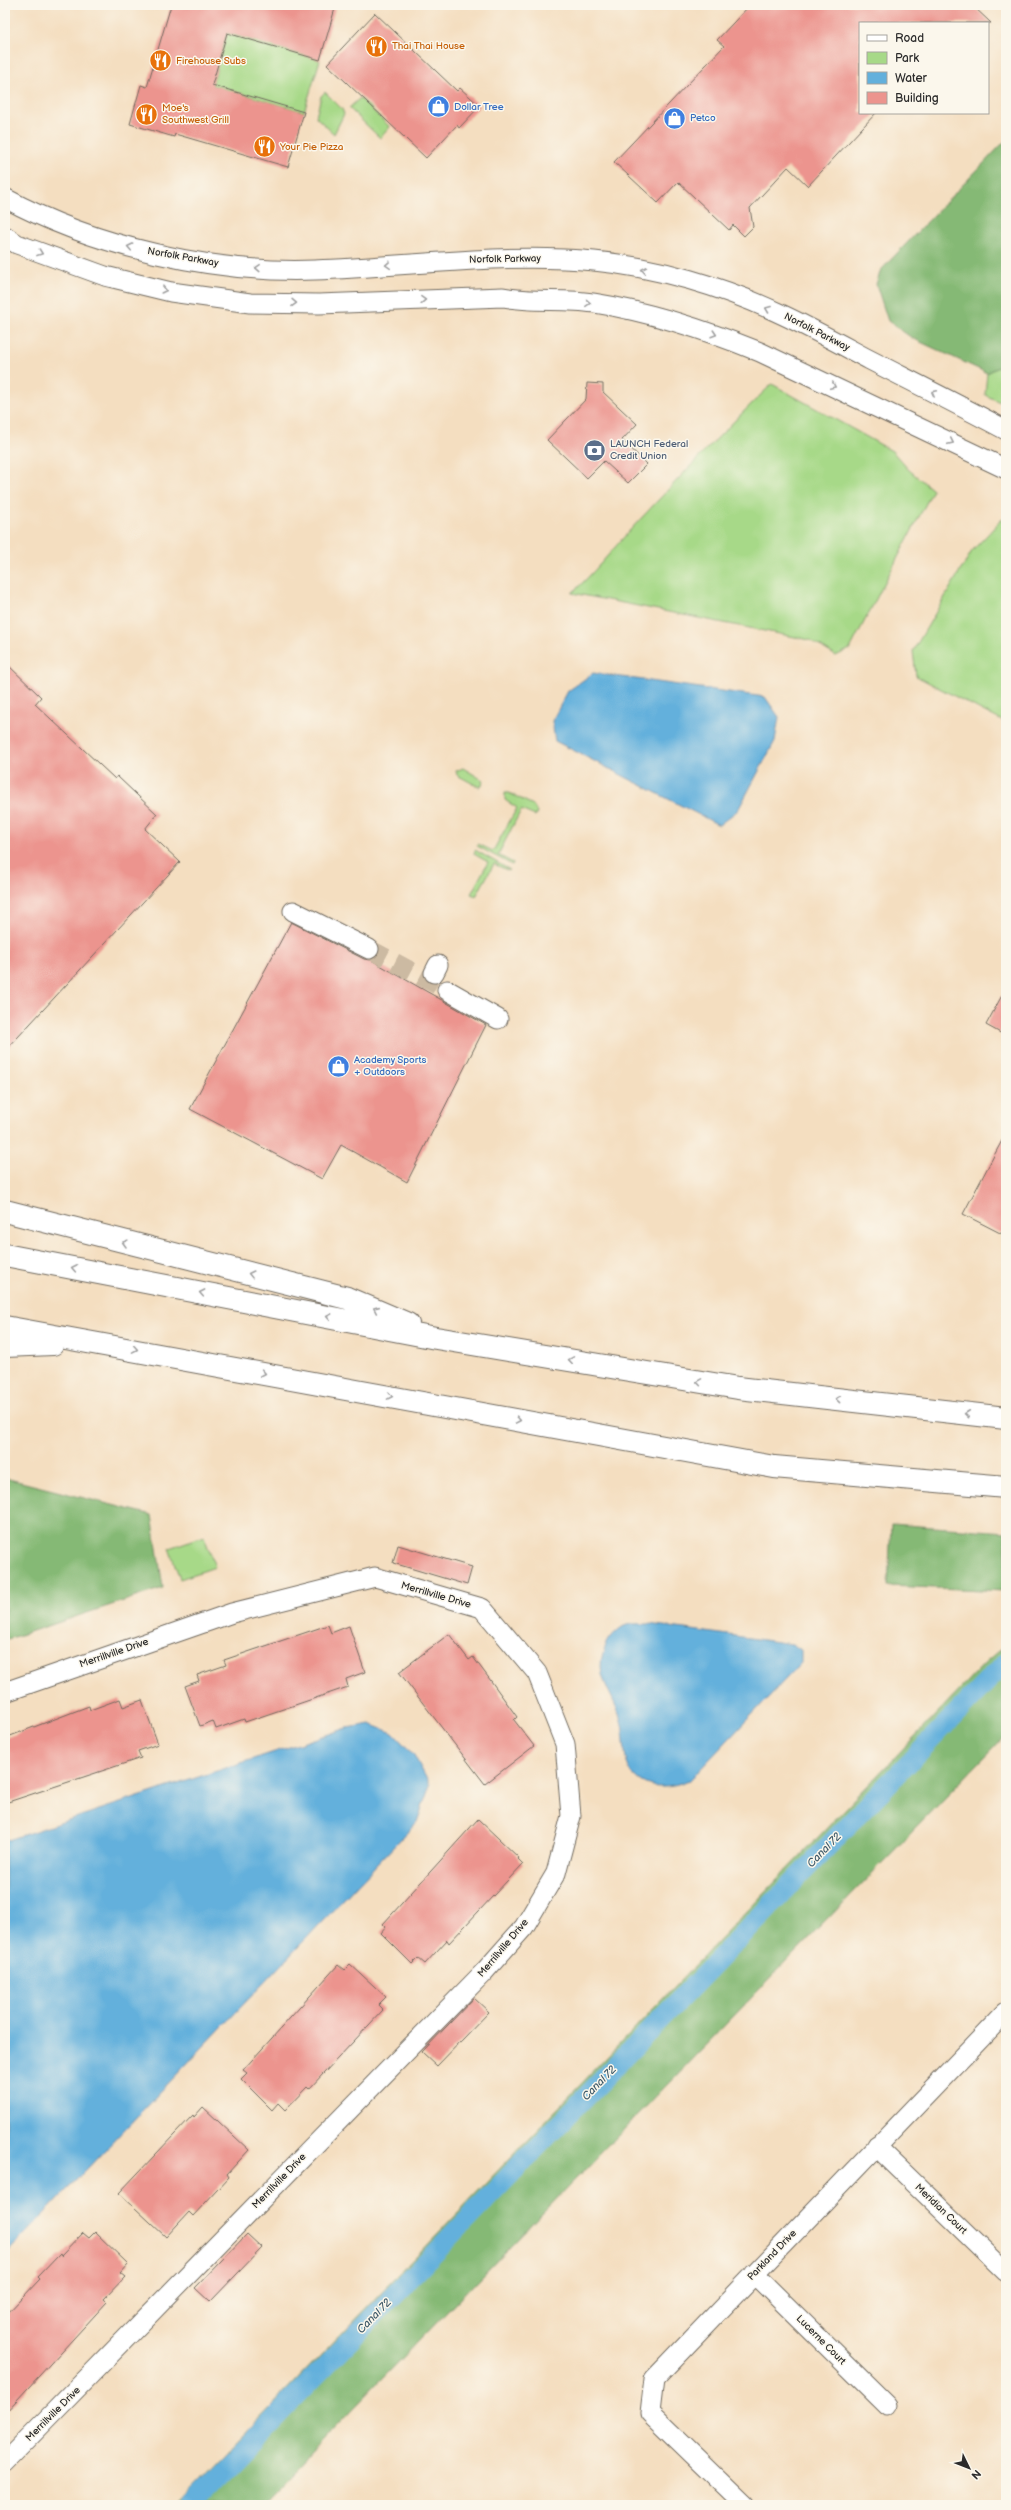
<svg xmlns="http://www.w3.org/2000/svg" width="1011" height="2510" viewBox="0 0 1011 2510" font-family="'Balsamiq Sans',sans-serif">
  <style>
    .green { fill: #a7d988; stroke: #69825a }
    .forest { fill: #85b974; stroke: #587250 }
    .water { fill: #63b0dc; stroke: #476e84 }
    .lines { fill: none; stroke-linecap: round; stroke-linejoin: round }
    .canal { stroke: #63b0dc; stroke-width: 20 }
    .building { fill: #ec948e }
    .minor-tunnel { stroke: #ccbaa2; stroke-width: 19; stroke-dasharray: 19 10; stroke-linecap: butt }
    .minor-casing { stroke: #716a5f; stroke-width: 21 }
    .highway-casing { stroke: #716a5f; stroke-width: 24 }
    .minor { stroke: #fff; stroke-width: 19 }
    .highway { stroke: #fff; stroke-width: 22 }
    .oneway { stroke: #a0a0a0 }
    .labels { text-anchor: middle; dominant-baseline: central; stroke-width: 3; stroke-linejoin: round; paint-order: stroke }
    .food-label { font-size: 10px; fill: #c56008; stroke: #fbf7ec; text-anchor: start }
    .shop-label { font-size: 10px; fill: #366cbe; stroke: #fbf7ec; text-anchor: start }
    .street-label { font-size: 10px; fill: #2b2b2b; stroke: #fbf7ec }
    .service-label { font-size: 10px; fill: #4e5e75; stroke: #fbf7ec; text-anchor: start }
    .water-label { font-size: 11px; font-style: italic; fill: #3f5a69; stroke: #fbf7ec }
  </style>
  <rect width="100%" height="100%" fill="#fbf7ec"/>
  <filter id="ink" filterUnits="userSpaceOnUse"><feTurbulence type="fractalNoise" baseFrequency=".025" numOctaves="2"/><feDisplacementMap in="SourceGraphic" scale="8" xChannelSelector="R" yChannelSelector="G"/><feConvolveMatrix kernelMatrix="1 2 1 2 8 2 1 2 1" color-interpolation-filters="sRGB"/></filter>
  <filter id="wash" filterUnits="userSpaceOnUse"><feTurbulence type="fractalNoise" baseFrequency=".012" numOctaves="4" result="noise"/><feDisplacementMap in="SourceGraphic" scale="16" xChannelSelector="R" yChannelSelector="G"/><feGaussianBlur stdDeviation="0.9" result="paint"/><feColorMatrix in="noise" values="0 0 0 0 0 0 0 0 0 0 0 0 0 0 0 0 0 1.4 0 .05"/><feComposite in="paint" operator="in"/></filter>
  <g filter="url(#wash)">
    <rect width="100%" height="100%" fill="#f4dec0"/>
    <path class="green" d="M227 33 320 60 304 112 212 85Z
      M325 92 342 109 344 114 334 134 316 117 321 96Z
      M360 98 390 127 380 138 349 108Z
      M1006 363V405L985 395 987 373Z
      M772 384 892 451 909 470 933 490 850 649 836 656 810 640 572 593C594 573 612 550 632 528 678 479 724 430 772 384Z
      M1003 518 1006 519V723L916 676 913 651 972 551Z
      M463 768 483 780 482 786 479 787 457 775 456 771Z
      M505 793H509L533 805 537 812 535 816 521 810 498 855 513 863 512 865 477 846 478 844 493 851 517 808 505 800Z
      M475 850 510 870 509 871 494 864 476 896 471 894 488 862 474 854Z
      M204 1536 215 1567 180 1579 169 1548Z"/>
    <path class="forest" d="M1006 140V363L987 373 912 338 888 321 876 284 881 270Z
      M5 1478 152 1515 163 1588 5 1640Z
      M891 1524 1006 1532V1591L888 1586Z
      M1006 1644V1735L260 2505H177L991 1657Z"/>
    <path class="water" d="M593 673 765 697 779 717 775 741 738 810 719 825 555 741 552 721 568 691Z
      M649 1624 792 1644 801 1650V1663L689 1781C667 1791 636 1791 627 1763 623 1748 625 1732 620 1717 616 1704 608 1692 603 1678 597 1659 606 1636 624 1626 630 1623 642 1624 649 1624Z
      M370 1724 393 1733 414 1755 430 1785 417 1822 5 2255V1841L347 1728Z"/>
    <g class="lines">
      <path class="canal" d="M191 2505 1006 1662"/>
    </g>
    <g id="blocks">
      <path class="building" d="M171 5H336L320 60 227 33 212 85 304 112 288 167 175 134 174 137 130 124 141 85 147 87Z
        M750 5H972L991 23H860V113H876L808 186 788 167 750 208 753 227 744 236 733 225 729 230 678 182 658 203 614 162 724 46 717 40Z
        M375 13 457 91 460 88 480 106 459 128 457 125 426 158 327 64Z
        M587 383 603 384V392L637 424 622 440 647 464 628 483 604 461 587 478 547 440 586 399Z
        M5 662 41 697 35 704 115 779 117 776 157 814 145 829 180 862 5 1051Z
        M291 922 364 959 371 960 486 1025 407 1182 341 1145 322 1179 190 1109Z
        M1006 988V1036L986 1025Z
        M1006 1133V1236L963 1214Z
        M398 1545 472 1567 467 1585 393 1563Z
        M328 1625 331 1633 349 1626 365 1672 346 1679 348 1687 245 1722 244 1719 216 1729 213 1721 200 1726 185 1686 199 1681 197 1675 226 1665 224 1660Z
        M449 1634 469 1660 473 1657 491 1681 517 1717 514 1720 534 1746 485 1784 399 1672Z
        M120 1699 123 1707 142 1700 158 1744 138 1751 141 1758 5 1803V1738L89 1706 90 1710Z
        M478 1819 519 1858 518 1859 523 1864 449 1943 447 1940 425 1964 418 1958 412 1964 381 1933 386 1927 383 1924Z
        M350 1964 386 1997 378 2005 383 2010 309 2089 307 2087 285 2110 278 2103 272 2110 241 2079 247 2073 243 2070 338 1965 344 1970Z
        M474 1998 489 2012 437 2066 422 2052Z
        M203 2107 249 2150 227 2174 229 2177 193 2216 189 2212 166 2237 119 2193 193 2115 194 2117Z
        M95 2232 128 2264 121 2272 126 2276 104 2299 107 2302 5 2413V2316L40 2279 38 2277 60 2254 61 2256 83 2233 89 2238Z
        M247 2234 262 2248 210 2302 195 2288Z"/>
    </g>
  </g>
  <g filter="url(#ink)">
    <use href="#blocks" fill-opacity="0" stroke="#716a5f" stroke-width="1"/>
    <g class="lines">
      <path class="minor-tunnel" d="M369 949 447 990"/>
      <defs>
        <path id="minor" d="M5 198C93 246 214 274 315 270 408 267 501 252 594 261 657 267 724 287 781 314 811 328 840 344 870 360 915 383 961 406 1006 430
          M5 236 17 244 105 276 171 292 250 303 319 304 503 297C533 303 564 298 594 303 651 312 706 330 760 352L1006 469
          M293 911 369 949
          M434 973 438 965
          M447 990 498 1019
          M5 1692 232 1613 375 1577 482 1608 537 1673 565 1744 571 1816 556 1873 524 1927 484 1972 5 2462
          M876 2146 1006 2272
          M754 2274 888 2406
          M745 2505 650 2413 654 2379 1006 2012"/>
        <path id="highway" d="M5 1211 347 1298 408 1324
          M5 1255 436 1338 738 1388 1006 1418
          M5 1327 774 1467 1006 1487
          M5 1346 53 1344"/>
      </defs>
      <use href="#minor" class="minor-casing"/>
      <use href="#highway" class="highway-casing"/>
      <use href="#minor" class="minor"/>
      <use href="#highway" class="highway"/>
    </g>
    <defs><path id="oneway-chevron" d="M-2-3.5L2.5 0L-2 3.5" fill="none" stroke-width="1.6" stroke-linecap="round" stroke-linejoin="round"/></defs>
    <g class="oneway">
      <use href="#oneway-chevron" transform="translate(130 247) rotate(-168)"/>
      <use href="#oneway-chevron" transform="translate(40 253) rotate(20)"/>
      <use href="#oneway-chevron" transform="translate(388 265) rotate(176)"/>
      <use href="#oneway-chevron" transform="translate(258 268) rotate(-177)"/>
      <use href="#oneway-chevron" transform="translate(644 270) rotate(-169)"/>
      <use href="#oneway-chevron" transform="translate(164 290) rotate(14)"/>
      <use href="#oneway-chevron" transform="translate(423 300) rotate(-2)"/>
      <use href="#oneway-chevron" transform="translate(294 303) rotate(1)"/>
      <use href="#oneway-chevron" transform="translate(588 303) rotate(4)"/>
      <use href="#oneway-chevron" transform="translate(768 309) rotate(-159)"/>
      <use href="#oneway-chevron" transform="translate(714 334) rotate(18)"/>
      <use href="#oneway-chevron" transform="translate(833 386) rotate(25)"/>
      <use href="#oneway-chevron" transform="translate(934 393) rotate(-153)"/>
      <use href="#oneway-chevron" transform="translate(951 442) rotate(25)"/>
      <use href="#oneway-chevron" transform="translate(125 1243) rotate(-165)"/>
      <use href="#oneway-chevron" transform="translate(74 1268) rotate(-169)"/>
      <use href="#oneway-chevron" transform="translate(251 1274) rotate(-166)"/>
      <use href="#oneway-chevron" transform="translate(202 1293) rotate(-169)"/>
      <use href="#oneway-chevron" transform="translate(376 1309) rotate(-156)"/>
      <use href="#oneway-chevron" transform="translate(329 1317) rotate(-169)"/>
      <use href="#oneway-chevron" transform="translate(135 1349) rotate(10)"/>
      <use href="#oneway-chevron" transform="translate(571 1360) rotate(-171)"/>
      <use href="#oneway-chevron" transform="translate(263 1373) rotate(10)"/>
      <use href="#oneway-chevron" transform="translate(699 1382) rotate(-171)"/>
      <use href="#oneway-chevron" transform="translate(390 1396) rotate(10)"/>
      <use href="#oneway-chevron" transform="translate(838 1399) rotate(-174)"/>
      <use href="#oneway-chevron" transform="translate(967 1414) rotate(-174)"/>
      <use href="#oneway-chevron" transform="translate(518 1420) rotate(10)"/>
    </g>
  </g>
  <defs>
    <symbol id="restaurant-disc" viewBox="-11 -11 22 22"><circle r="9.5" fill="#e8710a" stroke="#fbf7ec"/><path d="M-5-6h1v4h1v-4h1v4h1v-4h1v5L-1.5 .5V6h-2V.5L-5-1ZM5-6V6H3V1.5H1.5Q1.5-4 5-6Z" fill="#fff"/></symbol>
    <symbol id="shop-disc" viewBox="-11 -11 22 22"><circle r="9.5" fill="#3f7fe0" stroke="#fbf7ec"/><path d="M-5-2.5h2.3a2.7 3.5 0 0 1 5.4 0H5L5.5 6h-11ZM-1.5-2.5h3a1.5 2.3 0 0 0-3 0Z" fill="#fff"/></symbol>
    <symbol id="bank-disc" viewBox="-11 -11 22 22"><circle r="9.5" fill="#5c6f8a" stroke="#fbf7ec"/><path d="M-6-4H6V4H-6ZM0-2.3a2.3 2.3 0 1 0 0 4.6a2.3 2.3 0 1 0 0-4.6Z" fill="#fff"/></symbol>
  </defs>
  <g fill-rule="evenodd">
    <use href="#restaurant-disc" x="364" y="34" width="25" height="25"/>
    <use href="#restaurant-disc" x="148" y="48" width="25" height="25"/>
    <use href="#shop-disc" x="426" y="94" width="25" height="25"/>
    <use href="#restaurant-disc" x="134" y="102" width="25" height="25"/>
    <use href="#shop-disc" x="662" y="106" width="25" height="25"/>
    <use href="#restaurant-disc" x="252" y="134" width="25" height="25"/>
    <use href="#bank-disc" x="582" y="438" width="25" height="25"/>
    <use href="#shop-disc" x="326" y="1054" width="25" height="25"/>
  </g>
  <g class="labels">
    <g class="food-label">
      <text x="392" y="46">Thai Thai House</text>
      <text x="176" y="61">Firehouse Subs</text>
      <text x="162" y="108">Moe's<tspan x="162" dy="12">Southwest Grill</tspan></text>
      <text x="280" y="147">Your Pie Pizza</text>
    </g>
    <g class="shop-label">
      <text x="454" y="107">Dollar Tree</text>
      <text x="690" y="118">Petco</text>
      <text x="354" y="1060">Academy Sports<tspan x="354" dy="12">+ Outdoors</tspan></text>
    </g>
    <g class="street-label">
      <text transform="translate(183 257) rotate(10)">Norfolk Parkway</text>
      <text transform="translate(505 259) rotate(-1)">Norfolk Parkway</text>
      <text transform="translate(817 332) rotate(27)">Norfolk Parkway</text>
      <text transform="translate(436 1595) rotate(16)">Merrillville Drive</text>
      <text transform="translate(114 1653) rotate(-19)">Merrillville Drive</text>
      <text transform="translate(503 1948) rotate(-50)">Merrillville Drive</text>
      <text transform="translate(279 2181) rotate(-46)">Merrillville Drive</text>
      <text transform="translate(941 2209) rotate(44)">Meridian Court</text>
      <text transform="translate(772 2255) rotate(-46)">Parkland Drive</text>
      <text transform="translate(821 2340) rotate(45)">Lucerne Court</text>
      <text transform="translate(53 2414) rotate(-45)">Merrillville Drive</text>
    </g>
    <g class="service-label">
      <text x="610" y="444">LAUNCH Federal<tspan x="610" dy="12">Credit Union</tspan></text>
    </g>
    <g class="water-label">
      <text transform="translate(824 1850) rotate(-46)">Canal 72</text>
      <text transform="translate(599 2083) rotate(-46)">Canal 72</text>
      <text transform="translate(374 2316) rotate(-46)">Canal 72</text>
    </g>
  </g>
  <rect width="1011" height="2510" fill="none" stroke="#fbf7ec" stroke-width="20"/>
  <rect x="859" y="22" width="130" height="92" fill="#fbf7ec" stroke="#a8a59f"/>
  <rect x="867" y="35" width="20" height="6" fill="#ffffff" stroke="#a8a59f"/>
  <text x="895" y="42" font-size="12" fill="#2b2b2b">Road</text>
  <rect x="867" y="52" width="20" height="12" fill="#a7d988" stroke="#a8a59f"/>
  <text x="895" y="62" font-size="12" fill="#2b2b2b">Park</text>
  <rect x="867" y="72" width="20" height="12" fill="#63b0dc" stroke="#a8a59f"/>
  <text x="895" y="82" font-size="12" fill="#2b2b2b">Water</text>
  <rect x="867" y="92" width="20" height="12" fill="#ec948e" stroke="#a8a59f"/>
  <text x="895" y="102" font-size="12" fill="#2b2b2b">Building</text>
  <g transform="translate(969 2468) rotate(133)" stroke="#fbf7ec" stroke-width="3" paint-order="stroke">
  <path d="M0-3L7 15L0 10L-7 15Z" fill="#2b2b2b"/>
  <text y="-6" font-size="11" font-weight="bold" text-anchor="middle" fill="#2b2b2b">N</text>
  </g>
</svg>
